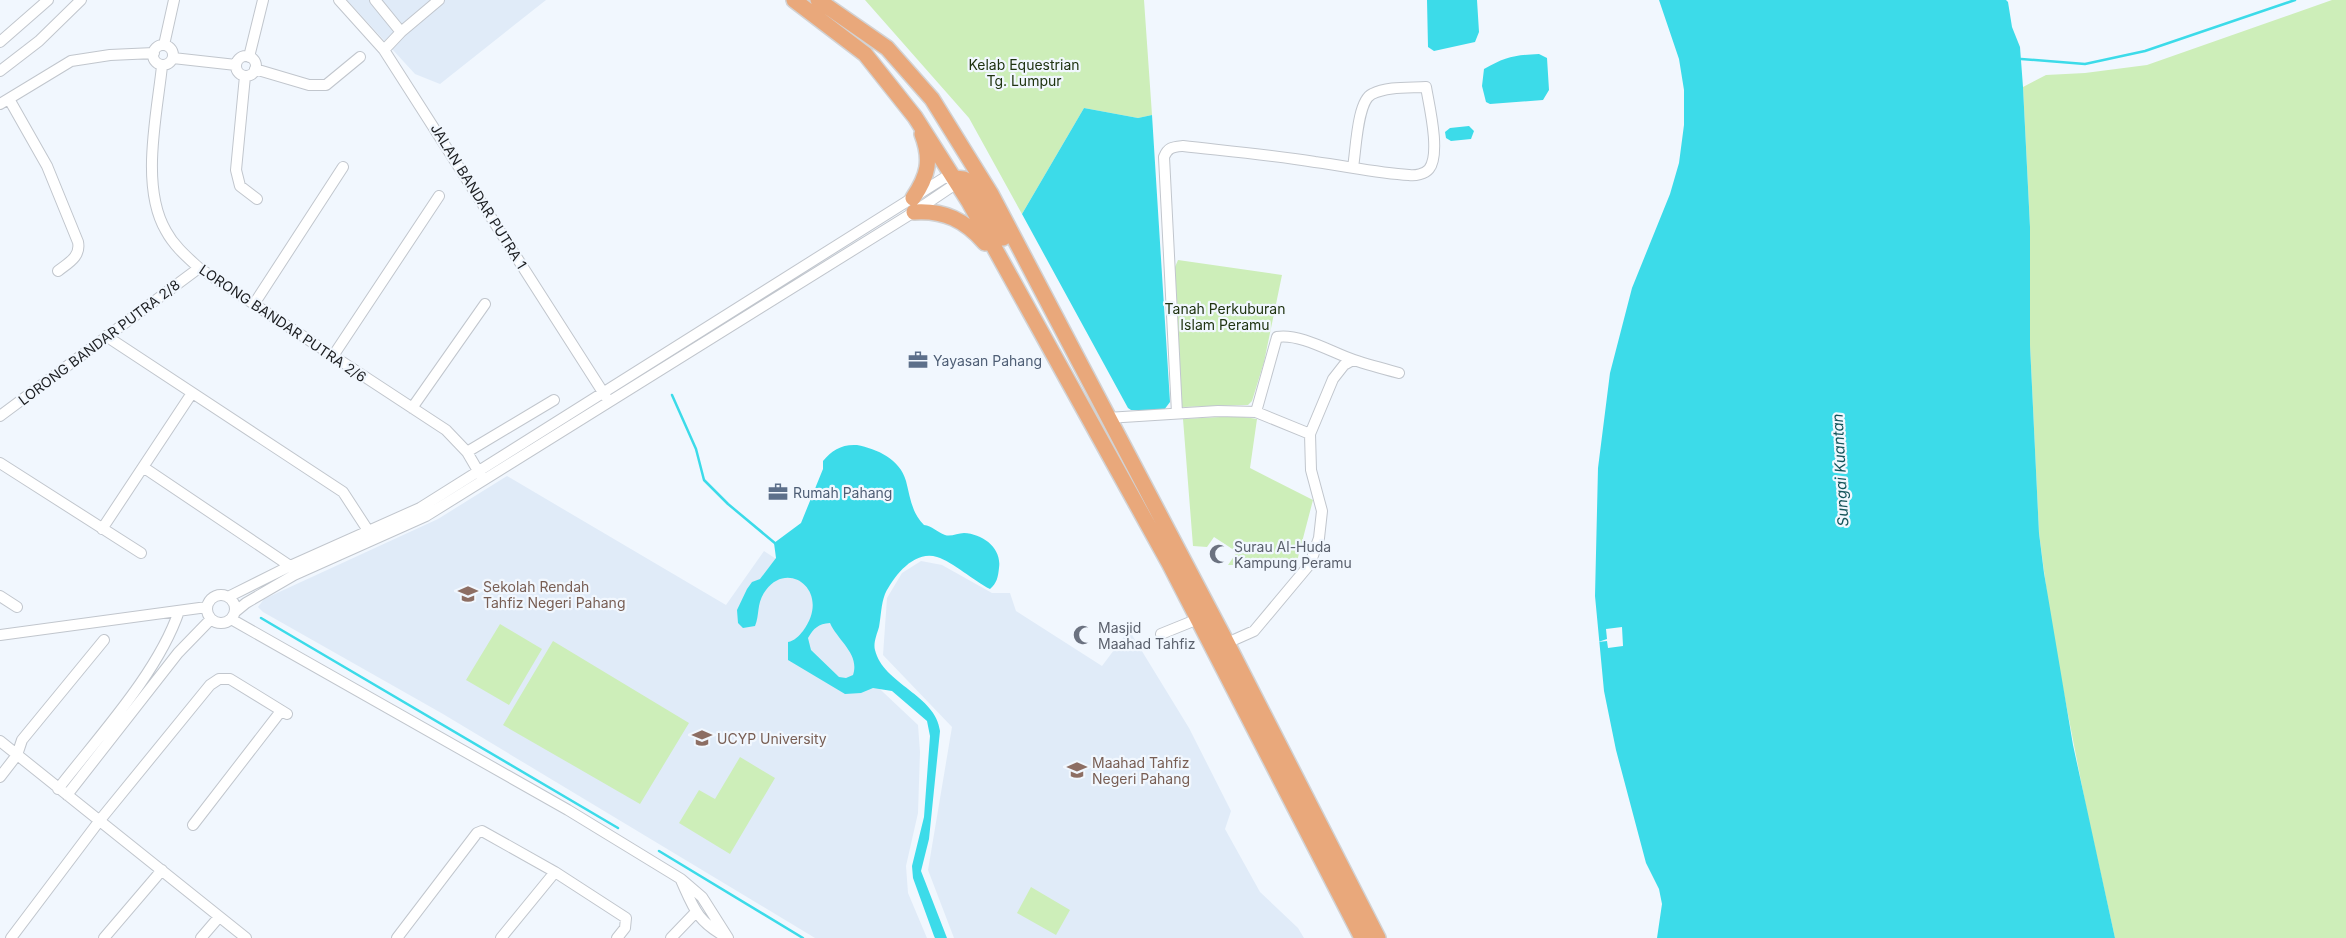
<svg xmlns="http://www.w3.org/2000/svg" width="2346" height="938" viewBox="0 0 2346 938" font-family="Inter,sans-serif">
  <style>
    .built { fill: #e0ebf8 }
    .green { fill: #cdeeb9 }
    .water { fill: #3cdbe9; fill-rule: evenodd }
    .pier { fill: #f1f7fe }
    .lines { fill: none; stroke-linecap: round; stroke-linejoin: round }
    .stream { stroke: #3cdbe9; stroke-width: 2.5 }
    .minor-casing { stroke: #c1c6cd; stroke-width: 12 }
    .highway-casing { stroke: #d2d2d3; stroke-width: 18 }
    .minor { stroke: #fff; stroke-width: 10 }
    .highway { stroke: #e9a87b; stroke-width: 15 }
    .labels { text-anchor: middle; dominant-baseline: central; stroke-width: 4.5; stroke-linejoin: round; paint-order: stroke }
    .park-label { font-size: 14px; fill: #203411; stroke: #f1f7fe }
    .street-label { font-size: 14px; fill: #1c1e21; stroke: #f1f7fe }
    .service-label { font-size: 14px; fill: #4e5e75; stroke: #f1f7fe; text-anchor: start }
    .worship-label { font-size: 14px; fill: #5b616d; stroke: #f1f7fe; text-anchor: start }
    .education-label { font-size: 14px; fill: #785e54; stroke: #f1f7fe; text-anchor: start }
    .water-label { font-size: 15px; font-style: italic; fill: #13545a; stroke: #f1f7fe }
  </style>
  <rect width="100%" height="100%" fill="#f1f7fe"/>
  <path class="built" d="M347 0H546L440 84 415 74Z
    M507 476 726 605 764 551 822 589 866 676 918 725 920 752 918 813 906 866 908 893 927 938H815L443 714 263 612 258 607 264 599 438 519Z
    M921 561 942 565 992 593H1010L1016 611 1102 666 1129 630 1189 728 1231 811 1225 829 1260 892 1298 928 1304 938H954L928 870 952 727 883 655 887 598 902 573Z"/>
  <path class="green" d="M865 0H1144L1152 115 1138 118 1084 108 1022 214 969 118Z
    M2332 0H2346V938H2115L2087 812 2052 632 2039 533 2030 345V227L2023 87 2046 75 2085 73 2147 65Z
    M1178 260 1282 275 1264 362 1252 401 1248 405 1182 407 1175 267Z
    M1238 416 1257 419 1250 468 1313 500 1296 565H1228L1237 552 1214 537 1207 547 1193 546 1183 419Z
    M500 624 542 649 509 705 466 680Z
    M553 641 689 723 640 804 503 725Z
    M740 757 775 778 730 854 679 823 699 790 715 799Z
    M1031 887 1070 910 1056 935 1017 913Z"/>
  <path class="water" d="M1427 0H1477L1479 32 1475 42 1434 51 1428 47Z
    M1659 0H2006L2008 2 2012 27 2020 47 2023 87 2030 227V345L2039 533 2044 573 2073 745 2115 938H1657L1662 904 1659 889 1646 863 1616 750 1604 691 1595 596 1598 468 1610 373 1632 288 1670 194 1679 163 1684 125V90L1679 59Z
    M1539 54 1547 58 1549 90 1543 100 1490 104 1486 102 1482 86 1484 69C1505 57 1515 55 1539 54Z
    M1084 108 1138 118 1152 115 1170 402 1164 410H1131L1128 408 1022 214Z
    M1469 126 1474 131 1471 139 1451 141 1446 138 1445 132 1450 128Z
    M857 445C877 449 900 459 906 481 910 496 911 512 924 525 932 526 937 532 945 535 951 537 958 533 964 533 983 534 1002 548 999 568 998 577 997 583 990 589 974 581 953 562 937 557 914 550 894 576 885 594 881 604 881 617 879 627 877 634 873 643 875 650 883 684 936 695 940 731L929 839 921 871 947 938H935L934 936 913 878 912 866 924 817 930 736 927 721 892 691 873 688 861 693 845 694 788 660V642C794 641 799 636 803 631 832 592 789 559 766 590 756 603 760 615 755 626L743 628 738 623 737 610 747 589 752 582 760 579 776 558 774 543 801 523 823 469V461C832 450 842 444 857 445ZM830 623C838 641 860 654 853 675L846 678 839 677 811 650 808 638C814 628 818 624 830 623Z"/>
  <path class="pier" d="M1622 627 1623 646 1608 648 1607 641 1598 642 1607 639 1606 629Z"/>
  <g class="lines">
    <path class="stream" d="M2021 59 2085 64 2145 51 2295 0
      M672 395 696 449 704 480 728 504 776 544
      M261 618 618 828
      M659 851 803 938"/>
    <defs>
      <path id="minor" d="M339 0 384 50 606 397
        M375 0 401 32
        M0 42 48 0
        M153 55a10 10 0 1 1 20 0a10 10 0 1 1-20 0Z
        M164 45 174 0
        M384 50 401 32 439 0
        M236 66a10 10 0 1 1 20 0a10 10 0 1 1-20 0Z
        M249 57 263 0
        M173 58 236 65
        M162 66C157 114 140 187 166 231 174 246 187 257 199 268L446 430 467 452 481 476
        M255 69 309 85H326L360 57
        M0 71 39 41 81 0
        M245 76 236 170 240 186 257 199
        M9 99 47 166 78 242C81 257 68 263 58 271
        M0 104 71 61 110 55 154 53
        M254 304 343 167
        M106 336 343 492 371 535
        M333 356 439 196
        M412 408 485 304
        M1256 412 1277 337C1300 333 1333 353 1354 360 1369 365 1384 369 1399 373
        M1177 413 1164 157C1168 147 1173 147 1183 146 1227 151 1271 155 1315 162 1346 166 1377 173 1409 175 1415 176 1425 174 1429 169 1441 154 1429 105 1426 87 1409 88 1388 86 1372 94 1357 101 1356 151 1353 167
        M0 416 199 268
        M1107 418 1218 411 1256 412 1310 434
        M467 452 554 400
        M0 463 141 553
        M143 467 290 566
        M102 529 192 393
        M207 609a14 14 0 1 1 28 0a14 14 0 1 1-28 0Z
        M0 596 17 607
        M228 597 290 566 420 508 944 178H955L951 187 914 212 426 516 294 575 246 603 235 612
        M231 619 568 810 681 879 702 897 728 938
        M1161 634 1198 619
        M0 635 207 607
        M1227 643 1254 631 1310 564 1319 538 1322 511 1311 470 1310 434 1333 379 1344 365 1353 360
        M0 741 246 938
        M0 777 17 755 22 740 104 640
        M58 789C99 736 158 673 179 611
        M67 795 178 653 211 619
        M193 825 281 711
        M681 880C694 909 697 921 726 937
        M11 938 100 820 210 685 219 679H230L287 714
        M104 938 162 870
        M201 938 219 917
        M397 938 477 833 482 831 555 872 626 918 625 928 617 938
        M501 938 555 872
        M671 938 695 913"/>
      <path id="highway" d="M794 0 865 54 915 117 969 202 1169 563 1362 938
        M818 0 887 48 932 99 991 194 1227 643 1378 938
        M955 178 964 179 973 185 1003 238
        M913 198C928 176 932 160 922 134
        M914 212C944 210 965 220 985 243"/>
    </defs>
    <use href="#minor" class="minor-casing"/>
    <use href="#highway" class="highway-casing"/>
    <use href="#minor" class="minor"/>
    <use href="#highway" class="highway"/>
  </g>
  <defs>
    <symbol id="office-bare" viewBox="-9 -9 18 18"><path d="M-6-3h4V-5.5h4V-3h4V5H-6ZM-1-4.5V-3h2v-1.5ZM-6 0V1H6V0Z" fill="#5c6f8a" stroke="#f1f7fe" stroke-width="2.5" paint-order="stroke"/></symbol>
    <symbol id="mosque-bare" viewBox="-9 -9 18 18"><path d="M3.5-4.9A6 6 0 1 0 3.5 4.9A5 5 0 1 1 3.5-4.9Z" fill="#6b7280" stroke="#f1f7fe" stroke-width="2.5" paint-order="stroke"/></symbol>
    <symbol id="school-bare" viewBox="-9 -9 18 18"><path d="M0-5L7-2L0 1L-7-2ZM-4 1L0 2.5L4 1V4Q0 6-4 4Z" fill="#8d6e63" stroke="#f1f7fe" stroke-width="2.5" paint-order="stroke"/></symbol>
    <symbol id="university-bare" viewBox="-9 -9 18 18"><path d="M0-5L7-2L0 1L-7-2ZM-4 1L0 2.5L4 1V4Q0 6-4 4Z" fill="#8d6e63" stroke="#f1f7fe" stroke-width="2.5" paint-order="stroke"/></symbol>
  </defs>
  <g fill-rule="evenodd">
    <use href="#office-bare" x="904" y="346" width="28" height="28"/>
    <use href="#office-bare" x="764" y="478" width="28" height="28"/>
    <use href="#mosque-bare" x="1205" y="540" width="28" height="28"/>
    <use href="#school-bare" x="454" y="580" width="28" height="28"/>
    <use href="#mosque-bare" x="1069" y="621" width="28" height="28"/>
    <use href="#university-bare" x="688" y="724" width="28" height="28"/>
    <use href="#school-bare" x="1063" y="756" width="28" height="28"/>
  </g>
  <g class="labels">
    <g class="park-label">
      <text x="1024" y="64">Kelab Equestrian<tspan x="1024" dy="16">Tg. Lumpur</tspan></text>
      <text x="1225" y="308">Tanah Perkuburan<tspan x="1225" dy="16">Islam Peramu</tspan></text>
    </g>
    <g class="street-label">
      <text transform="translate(479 196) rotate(58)">JALAN BANDAR PUTRA 1</text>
      <text transform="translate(283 323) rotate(34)">LORONG BANDAR PUTRA 2/6</text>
      <text transform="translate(99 342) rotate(-37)">LORONG BANDAR PUTRA 2/8</text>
    </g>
    <g class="service-label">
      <text x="933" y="360">Yayasan Pahang</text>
      <text x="793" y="492">Rumah Pahang</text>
    </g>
    <g class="worship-label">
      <text x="1234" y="546">Surau Al-Huda<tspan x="1234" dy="16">Kampung Peramu</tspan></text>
      <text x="1098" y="627">Masjid<tspan x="1098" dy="16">Maahad Tahfiz</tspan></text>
    </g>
    <g class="education-label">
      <text x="483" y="586">Sekolah Rendah<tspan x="483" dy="16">Tahfiz Negeri Pahang</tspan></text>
      <text x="717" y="738">UCYP University</text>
      <text x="1092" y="762">Maahad Tahfiz<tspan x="1092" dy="16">Negeri Pahang</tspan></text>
    </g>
    <g class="water-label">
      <text transform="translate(1840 470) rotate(-93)">Sungai Kuantan</text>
    </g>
  </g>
</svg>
